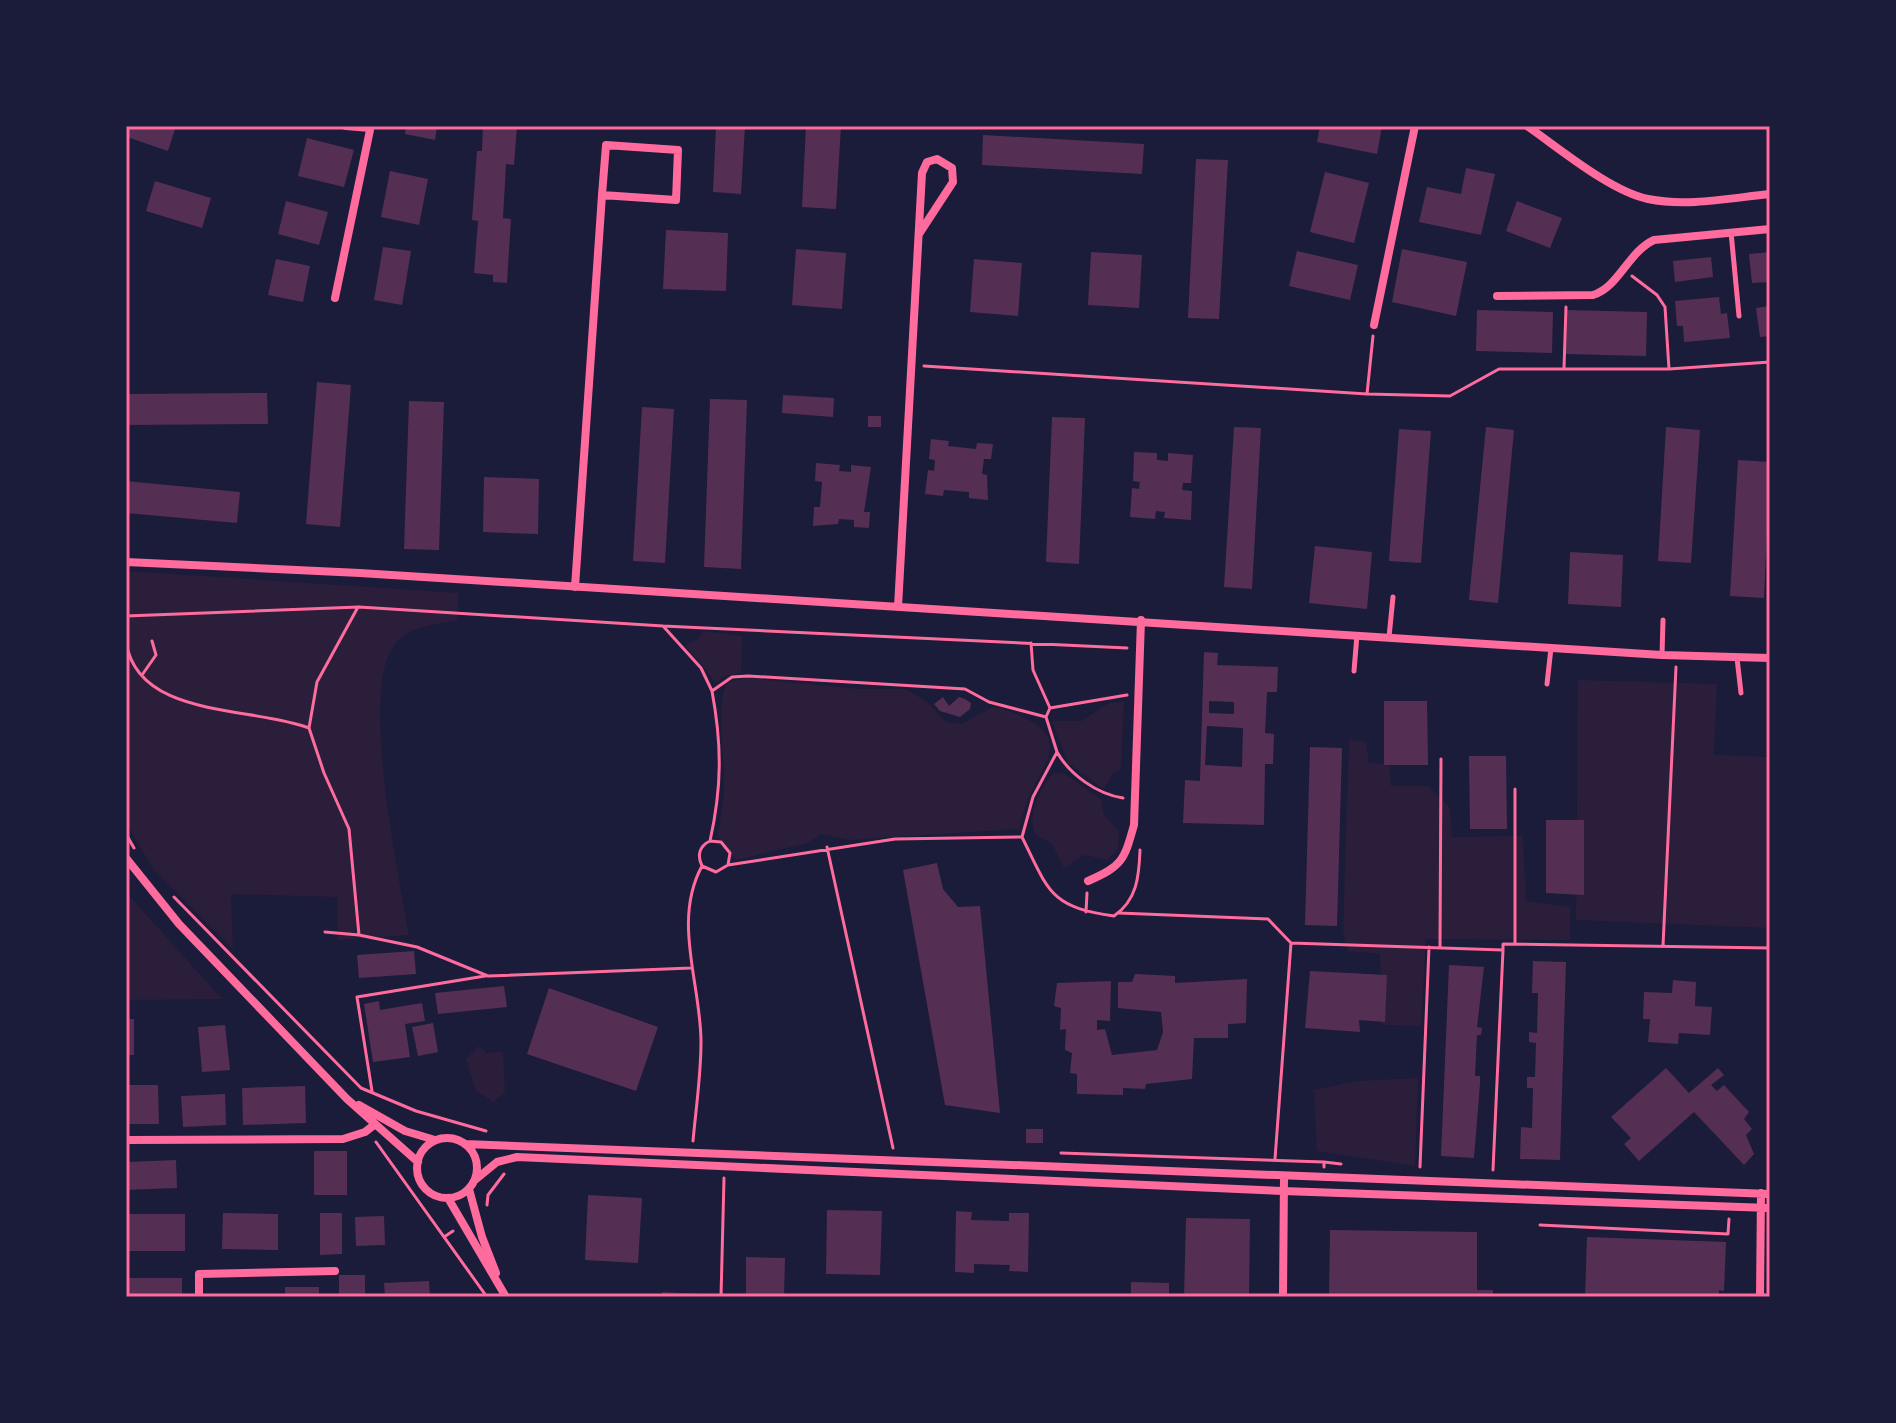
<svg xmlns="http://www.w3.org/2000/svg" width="1896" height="1423" viewBox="0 0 1896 1423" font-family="'DM Sans',sans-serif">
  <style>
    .green { fill: #2a1e3b }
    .building { fill: #542f53; fill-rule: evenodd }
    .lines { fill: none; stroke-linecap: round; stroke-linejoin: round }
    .path { stroke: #ff6b9d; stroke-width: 3 }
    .service { stroke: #ff6b9d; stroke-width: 5 }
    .minor { stroke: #ff6b9d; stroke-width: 8 }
    .neatline { fill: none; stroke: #ff6b9d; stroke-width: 3 }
  </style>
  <rect width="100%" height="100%" fill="#1b1b3a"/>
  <path class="green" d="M126 571 459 593 457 621C436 624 409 626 395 644 359 689 399 876 409 935L338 940 337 897 231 894 233 949 153 869 126 823Z
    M703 631 742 636 741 673 724 676 716 683 685 645 698 639Z
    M748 678 859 689H906L926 701 946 722 962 724 994 706C1094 738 1032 761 1019 829L851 840 821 834 808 843 736 860 718 836C720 819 724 802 724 786 725 757 715 706 727 682Z
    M1578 680 1717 684 1714 755 1770 757V928L1576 920Z
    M1124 702 1121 770 1113 773 1104 789 1068 763 1052 721H1082L1109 703Z
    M1349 740 1366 742 1369 763 1389 764 1391 786H1428L1450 808 1452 837 1523 836 1526 901 1570 907V940L1426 939 1421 1026 1382 1025 1380 954 1348 951 1343 932Z
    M1053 773 1065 774 1101 799 1104 815 1119 831 1118 849 1107 860 1084 855 1064 868 1052 844 1035 834C1027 813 1040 789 1053 773Z
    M126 892 222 999 126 1000Z
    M479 1046 487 1053 503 1051 505 1093 493 1102 476 1091 466 1059Z
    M1418 1078 1415 1166 1317 1151 1314 1090 1356 1081Z"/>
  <path class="building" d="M131 126H176L168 151 127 137Z
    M406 126H437L435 140 405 134Z
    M483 126H517L514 165 506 164 503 218 511 219 507 283 493 282V275L474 273 478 221 472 220 477 151H482Z
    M716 126H745L741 194 713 192Z
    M806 126H841L836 209 802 207Z
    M1320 126H1382L1377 154 1317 142Z
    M983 135 1144 144 1142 174 982 165Z
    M307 138 354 150 344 187 298 176Z
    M1196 159 1228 160 1219 319 1188 318Z
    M1466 168 1495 174 1481 235 1419 222 1427 187 1461 194Z
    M390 171 428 179 419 225 381 217Z
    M1325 172 1369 183 1354 243 1310 232Z
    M155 181 211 198 202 228 146 211Z
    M286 201 328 212 319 245 278 234Z
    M1517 201 1562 218 1550 248 1506 231Z
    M666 230 728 233 726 291 663 289Z
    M383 247 411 251 402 305 374 300Z
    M796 249 846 253 842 309 792 305Z
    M1402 249 1467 262 1456 316 1392 302Z
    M1297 251 1358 265 1350 300 1289 286Z
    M1091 252 1142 255 1139 308 1088 305Z
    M1770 252V282L1752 283 1749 254Z
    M1711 257 1713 277 1675 282 1673 261Z
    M276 259 310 266 303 302 268 295Z
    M974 259 1022 263 1018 316 970 312Z
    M1719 297 1721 314 1727 313 1730 338 1684 342 1683 326H1677L1675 301Z
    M1770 306V336L1760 337 1756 308Z
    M1477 310 1553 312 1552 353 1476 351Z
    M1567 310 1647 312 1646 356 1566 354Z
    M317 382 351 385 340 527 306 524Z
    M267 393 268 424 126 425V394Z
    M783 395 834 398 833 417 782 413Z
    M710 399 747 400 741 569 704 567Z
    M409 401 444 402 439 550 404 549Z
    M642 407 674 409 665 563 633 561Z
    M868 416H881V427H868Z
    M1052 417 1085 418 1079 564 1046 562Z
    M1234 427 1261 428 1252 589 1224 587Z
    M1486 427 1514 430 1498 603 1469 600Z
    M1666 427 1700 430 1691 563 1658 561Z
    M1399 429 1431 431 1421 563 1389 561Z
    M931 439 949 441 948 446 976 449 977 443 993 444 991 459H984L982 474 987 475 988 500 969 498V492L944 490 943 496 925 494 928 470 934 471 935 460 929 459Z
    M1134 452 1157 453V460L1168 461V453L1193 455 1191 483H1183L1182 490 1192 491 1191 520 1164 518 1165 512 1156 511 1155 519 1130 517 1132 488 1139 489 1140 482 1133 481Z
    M1738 460 1770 462 1764 598 1730 596Z
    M816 463 840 465 839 471 851 472V465L871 467 864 512H870L869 528 854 527V520L839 519 838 524 813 526 814 507H820L822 482 815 481Z
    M484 477 539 479 538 534 483 532Z
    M126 481 240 492 237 523 126 513Z
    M1315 546 1372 552 1367 609 1309 603Z
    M1570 552 1623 555 1621 607 1568 604Z
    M1204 652 1218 653 1217 665 1278 667 1277 692H1267L1265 733 1274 734 1273 764H1265L1264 825 1183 823 1185 780 1200 781ZM1209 701 1234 702V714L1209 713ZM1207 726 1243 728 1242 767 1205 765Z
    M943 697 949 706 959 697 965 699 971 703 970 709 960 717 940 711 934 704Z
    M1384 701H1427L1428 765H1384Z
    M1310 747 1342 748 1337 926 1305 925Z
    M1469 756H1506L1507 829H1470Z
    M1546 820H1584V895L1546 893Z
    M937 863 943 889 958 907 980 906 1000 1113 945 1105 903 870Z
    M414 951 416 974 359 978 357 955Z
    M1533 961 1566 962 1560 1160 1520 1159 1521 1127 1532 1128 1533 1088H1527V1077H1535L1536 1043 1529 1042V1032L1537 1033 1538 993H1532Z
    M1449 965 1484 967 1477 1027 1482 1028 1481 1035H1477L1475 1076H1480V1084L1474 1158 1441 1156Z
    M1310 971 1387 975 1385 1022 1359 1020 1360 1032 1305 1028Z
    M1135 974 1175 976V983L1247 979 1246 1023 1228 1024V1038H1194L1192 1079 1146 1084 1145 1089 1123 1088V1095L1077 1094V1074L1070 1073 1072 1053 1065 1050 1066 1029 1060 1030 1061 1008 1054 1006 1057 983 1111 981 1110 1021 1097 1020V1030L1105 1029 1112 1055 1157 1050 1163 1032 1161 1012 1118 1008V982H1132Z
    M1673 980 1696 982 1695 1006 1712 1007 1710 1035 1679 1033 1678 1044 1648 1042 1650 1019H1643L1644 992 1672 993Z
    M504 986 507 1007 438 1014 435 993Z
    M549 988 658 1027 636 1091 527 1054Z
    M379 1001 380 1010 422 1003 425 1021 405 1024 410 1057 373 1062 364 1004Z
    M126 1019H134V1055H126Z
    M433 1023 438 1052 418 1056 412 1027Z
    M225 1025 230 1070 202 1072 198 1027Z
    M1666 1068 1689 1093 1718 1068 1724 1075 1711 1085 1717 1091 1724 1085 1749 1112 1744 1119 1752 1129 1746 1135 1754 1154 1744 1165 1694 1112 1639 1161 1624 1144 1631 1138 1611 1117Z
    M126 1085H158L159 1124H126Z
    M305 1086 306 1123 243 1125 242 1088Z
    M225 1094 226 1125 183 1127 181 1096Z
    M1026 1129H1043V1143H1026Z
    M314 1151H347V1195H314Z
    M176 1160 177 1188 126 1190V1162Z
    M588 1195 642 1198 638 1263 585 1260Z
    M827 1210 882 1211 880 1275 826 1274Z
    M956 1211 972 1212 971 1220 1009 1221V1213H1029L1028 1272 1009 1271 1010 1265 974 1264V1273L955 1272Z
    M223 1213 278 1214V1250L222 1249Z
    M320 1213H342V1254L320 1255Z
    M126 1214H185V1251H126Z
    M384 1216 385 1245 356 1246 355 1217Z
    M1186 1218 1250 1219 1249 1297H1184Z
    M1330 1230 1477 1232V1290H1493V1297H1329Z
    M1587 1237 1726 1242 1724 1291 1719 1290V1297H1585Z
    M746 1257 785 1258 784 1297H746Z
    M339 1275H365V1297H339Z
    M126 1278H182V1297H126Z
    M429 1281 430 1297H385L384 1283Z
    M1131 1282 1169 1283V1297H1131Z
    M285 1287H319V1297H285Z
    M662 1292 703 1294V1297H662Z"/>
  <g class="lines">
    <path class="path" d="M1632 276 1657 295 1665 307 1669 369
      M1373 336 1367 394 1450 396 1499 369H1669L1770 362
      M924 366 1367 394
      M1564 368 1566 307
      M126 616 359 607 663 626 701 668 712 691 732 677 748 676 965 689 989 702 1046 717 1050 708 1127 695
      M663 626 1127 648
      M126 642C138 719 252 706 309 728L324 773 349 829 359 935
      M1031 643 1033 670 1050 708
      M142 675 156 655 152 641
      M1046 717 1057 752 1033 797 1022 837C1049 892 1050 907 1114 916 1137 900 1139 877 1140 850
      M309 728 317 682 358 607
      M1057 752C1070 775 1097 794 1123 798
      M1515 789V944
      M126 834 134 848
      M710 841 721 842 730 853 728 865 716 872 702 866C697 856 699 846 710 841 722 787 722 745 712 691
      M827 847 893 1148
      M728 865 895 839 1022 837
      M174 897 361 1088 416 1111 486 1131
      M1086 912 1087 893
      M1119 913 1268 919 1291 943 1503 950V944L1770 948
      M325 932 359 935 417 947 488 976 691 968
      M1663 946 1676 667
      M1440 947 1441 759
      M372 1091 357 997 485 976
      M693 1141C696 1108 701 1075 701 1042 701 984 672 921 702 866
      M376 1142 487 1297
      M1061 1153 1324 1162V1167
      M1275 1159 1291 943
      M1324 1162 1341 1164
      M1420 1167 1429 947
      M1493 1170 1503 950
      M487 1205 488 1195 504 1174
      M1540 1225 1728 1234 1729 1219
      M444 1237 453 1231
      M721 1297 724 1178"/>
    <path class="service" d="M1731 232 1739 316
      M1389 637 1393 597
      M1662 655 1663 620
      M1737 658 1741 693
      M1354 671 1357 635
      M1547 684 1551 648"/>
    <path class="minor" d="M346 126 370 128
      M1527 126C1559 148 1610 191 1648 199 1687 207 1730 198 1770 194
      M1497 296 1593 295C1619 287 1628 252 1654 240L1770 229
      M335 298 370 130
      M1374 325 1415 126
      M126 562 360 573 1662 655 1770 658
      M575 587 602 195 606 145 678 150 676 200 602 195
      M898 607 922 173 927 162 937 159 952 168 953 182 919 234
      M126 858 179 924 347 1099 418 1162
      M1088 881C1122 866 1124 861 1134 825L1141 620
      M359 1105 405 1131 435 1140
      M417 1168a30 30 0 1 1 60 0a30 30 0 1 1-60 0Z
      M126 1140 343 1139 365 1132 374 1125
      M465 1144 1770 1194
      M475 1180 497 1162 517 1157 1283 1191 1770 1208
      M469 1189 482 1237 496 1273
      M448 1198 506 1297
      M199 1297V1274L335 1271
      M1283 1297 1284 1177
      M1760 1297 1761 1193"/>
  </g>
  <rect width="1896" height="1423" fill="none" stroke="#1b1b3a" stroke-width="256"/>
  <rect x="128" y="128" width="1640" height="1167" class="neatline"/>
</svg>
